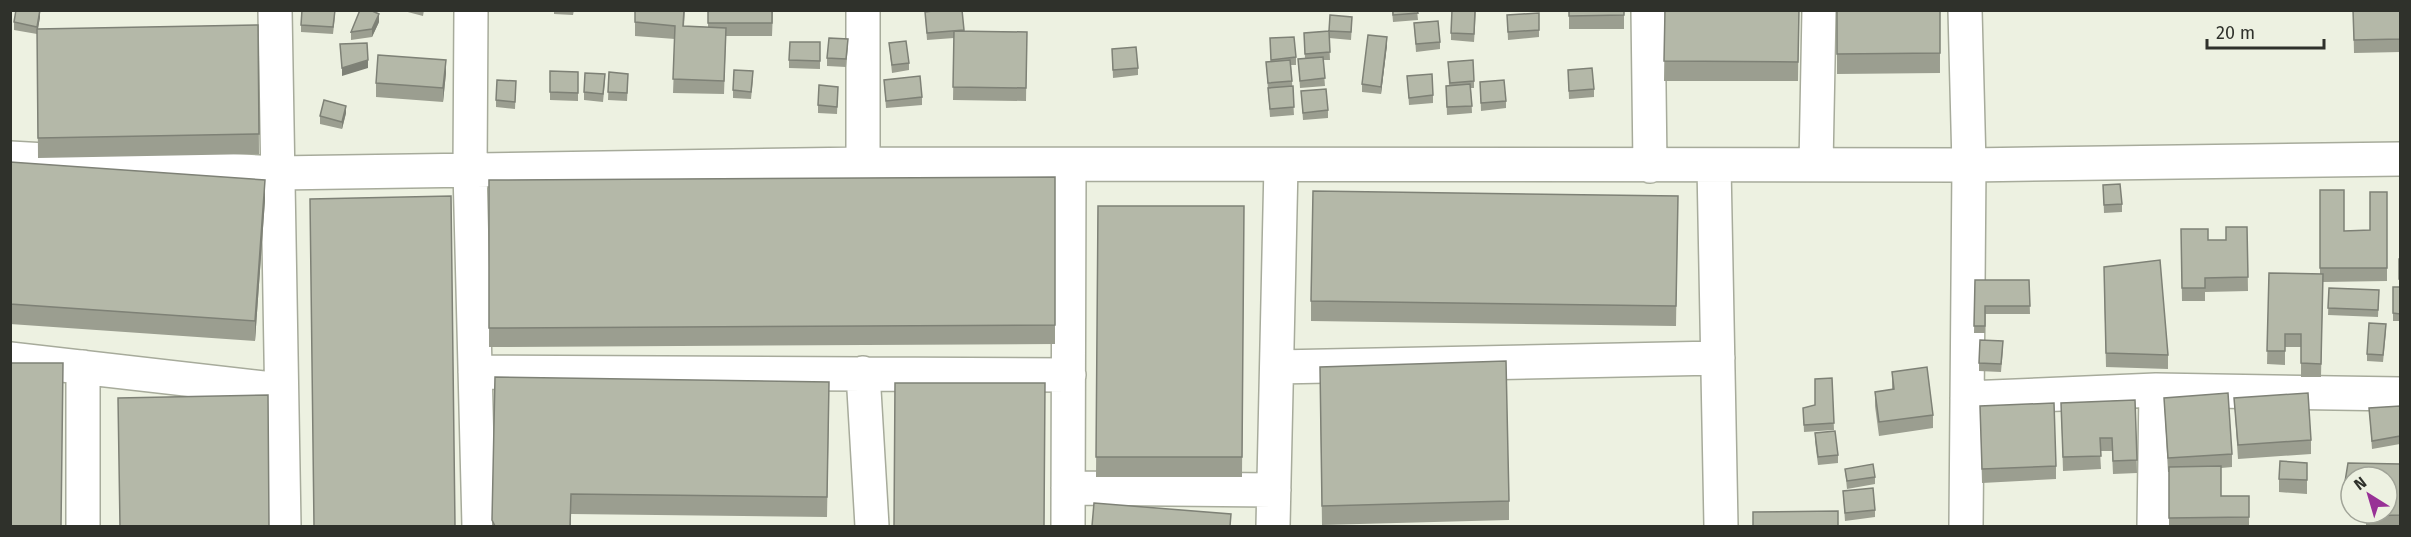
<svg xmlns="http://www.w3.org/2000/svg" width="2411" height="537" viewBox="0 0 2411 537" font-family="'Fira Sans',sans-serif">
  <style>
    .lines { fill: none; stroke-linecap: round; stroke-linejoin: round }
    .minor-casing { stroke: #a7ab9b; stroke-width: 36 }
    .minor { stroke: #fff; stroke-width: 33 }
    .wall { fill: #9b9e90 }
    .shaded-wall { fill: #7e8176 }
    .building { fill: #b4b8a8; stroke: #7e8176; stroke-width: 1.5 }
  </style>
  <rect width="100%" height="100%" fill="#edf1e1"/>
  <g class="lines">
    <defs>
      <path id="minor" d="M275 10 284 526
        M471 10 470 170 479 526
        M1648 10 1650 166
        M1965 10 1969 165 1966 526
        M10 158 277 173 863 164 1969 165 2400 159
        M863 164V10
        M1816 165 1819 10
        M1714 166 1721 526
        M10 359 281 390
        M83 367V526
        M1277 367 1718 358
        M475 372 1069 375
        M863 373 872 526
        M1967 398 2156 390 2400 394
        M1068 488 1274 490
        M1068 526 1069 165
        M1273 526 1281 165
        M2154 526 2156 390"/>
    </defs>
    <use href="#minor" class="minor-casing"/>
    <use href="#minor" class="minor"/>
  </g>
  <path class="wall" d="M400 10H424L423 16Z
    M554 10H574L573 15 554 14Z
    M635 10H685L684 26 708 27V10H773L772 36H726L724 94 673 93 675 39 635 36Z
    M962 10 964 31 1027 32 1026 101 953 100 954 38 927 40 925 12Z
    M1392 10H1417L1418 20 1393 22Z
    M1476 10 1474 42 1451 40V33Z
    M1569 10H1624V29H1569Z
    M1665 10H1799L1798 81H1664Z
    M1837 10H1940V73L1837 74Z
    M2353 10H2400V52L2354 53Z
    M1539 13V37L1508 40 1507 15Z
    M335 16 333 34 301 32V25Z
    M40 17 38 29 258 25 259 154 38 158 37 34 14 30V22Z
    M379 22 372 37 351 40V32Z
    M1414 23 1440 42V49L1416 52Z
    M1352 24 1351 40 1329 38 1330 60H1323L1325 86 1300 88 1298 59H1305L1304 33 1329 31Z
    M1270 38 1296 57V65H1291L1294 115 1270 117 1266 62 1271 61Z
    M820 42V69L789 68V60Z
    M889 43 909 63V70L892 73Z
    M1387 45 1381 94 1362 92V84Z
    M848 47 846 67 827 66V58Z
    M1112 49 1138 68V75L1113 78Z
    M1448 62 1474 81V88H1471L1472 113 1447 115 1446 86H1449Z
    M1568 70 1594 89V97L1569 99Z
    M550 71 578 72V101L550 100Z
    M609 72 628 81 627 101 608 100Z
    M446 73 443 102 376 97V83Z
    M1407 76 1433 95V103L1409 105Z
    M753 79 751 99 733 98V90Z
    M884 80 922 97V105L886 108Z
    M516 81 515 109 496 107V100Z
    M605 81 603 102 584 100V92Z
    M1480 82 1506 101V108L1481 111Z
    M838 87 837 114 818 113V105Z
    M1301 91 1328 110V118L1303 120Z
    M346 113 342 129 320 124V116Z
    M10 162 265 200 255 341 10 324Z
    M1055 177V344L489 347V180Z
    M2103 185 2122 204V212L2104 213Z
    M2320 190 2344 231 2370 230 2387 192V281L2323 282 2321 377H2301V347H2285V365L2267 364 2269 273 2320 274Z
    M1678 196 1676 326 1311 321V301Z
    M1098 206H1244L1242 477H1096Z
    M2247 227 2248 291 2205 292V301H2182L2181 229 2208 240H2226Z
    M2399 259H2400V287H2399Z
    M1975 280H2029L2030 314H1985V333H1974Z
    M2104 280 2168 355V369L2106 367Z
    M2393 287H2400V321H2393Z
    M2329 288 2379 290 2378 317 2328 315Z
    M2386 331 2383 362 2367 361V354Z
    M2003 349 2001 372 1979 371V363Z
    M1892 372 1933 415V428L1879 436 1875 406V392L1892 390Z
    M495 377 829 402 827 517 571 514V526H492Z
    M1832 378 1834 430 1804 432 1803 408 1815 405Z
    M1320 387 1509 501V520L1322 525Z
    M2164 398 2232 454V467L2221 468V496H2249V526H2169V472H2168Z
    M2234 398 2311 440V454L2238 459Z
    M2135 400 2137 473 2113 474 2112 451H2100L2101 469 2063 471 2061 403Z
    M1980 406 2056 466V479L1982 483Z
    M2400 406V444L2372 449 2369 408Z
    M1815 433 1838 455V463L1818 465 1815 441Z
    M2348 463 2400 464V526H2366V513H2387V477H2351V508L2343 507V494Z
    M1845 469 1875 477V484L1847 489Z
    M2307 476V494L2279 492V479Z
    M1843 491 1875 510V517L1845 521Z"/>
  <path class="shaded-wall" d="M40 10V17L37 34V27Z
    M379 14V22L372 37V29Z
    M1387 37V45L1381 94V87Z
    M368 60V68L342 76V68Z
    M446 60V73L443 102V88Z
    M346 106V113L342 129V122Z
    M265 180V200L255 341V321Z"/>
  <path class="building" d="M16 10H40L37 27 14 22Z
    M302 10H335L333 27 301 25Z
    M360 10H370L379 14 372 29 351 32Z
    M635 10H684L683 26 726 28 724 81 673 79 675 26 635 22Z
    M708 10H772V23H708Z
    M940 10H962L964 30 927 33 925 12Z
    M1393 10H1417L1418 13 1393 15Z
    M1452 10H1475L1474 34 1451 33Z
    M1569 10H1624V15L1569 16Z
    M1665 10H1799L1798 62 1664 61Z
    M1837 10H1940V53L1837 54Z
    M2353 10H2400V39L2354 40Z
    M1539 13V30L1508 32 1507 15Z
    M1330 15 1352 17 1351 32 1329 31 1330 52 1305 54 1304 33 1329 31Z
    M1438 21 1440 42 1416 44 1414 23Z
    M258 25 259 134 38 138 37 29Z
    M954 31 1027 32 1026 88 953 87Z
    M1368 35 1387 37 1381 87 1362 84Z
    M1294 37 1296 57 1271 60 1270 38Z
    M829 38 848 39 846 59 827 58Z
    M906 41 909 63 892 65 889 43Z
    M790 42H820V61L789 60Z
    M367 43 368 60 342 68 340 44Z
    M1136 47 1138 68 1113 70 1112 49Z
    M378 55 446 60 443 88 376 83Z
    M1323 57 1325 78 1300 81 1298 59Z
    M1290 60 1292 81 1268 83 1266 62Z
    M1473 60 1474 81 1450 83 1448 62Z
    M1592 68 1594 89 1569 91 1568 70Z
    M734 70 753 71 751 92 733 90Z
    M550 71 578 72V93L550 92Z
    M609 72 628 74 627 93 608 92Z
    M585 73 605 74 603 94 584 92Z
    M1432 74 1433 95 1409 98 1407 76Z
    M920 76 922 97 886 101 884 80Z
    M497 80 516 81 515 102 496 100Z
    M1504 80 1506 101 1481 103 1480 82Z
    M1470 84 1472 106 1447 107 1446 86Z
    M819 85 838 87 837 107 818 105Z
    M1293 86 1294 107 1270 109 1268 88Z
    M1326 89 1328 110 1303 113 1301 91Z
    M324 100 346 106 342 122 320 116Z
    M10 162 265 180 255 321 10 304Z
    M1055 177V325L489 328V180Z
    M2120 184 2122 204 2104 205 2103 185Z
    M2320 190H2344V231L2370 230V192H2387V268H2320Z
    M1313 191 1678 196 1676 306 1311 301Z
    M451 196 455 526H314L310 199Z
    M1098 206H1244L1242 457H1096Z
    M2226 227H2247L2248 277 2205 278V288H2182L2181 229H2208V240H2226Z
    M2399 259H2400V279H2399Z
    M2160 260 2168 355 2106 353 2104 267Z
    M2269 273 2323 274 2321 364 2301 363V334H2285V351H2267Z
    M1975 280H2029L2030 306H1985V326H1974Z
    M2393 287H2400V314L2393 313Z
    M2329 288 2379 290 2378 310 2328 308Z
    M2369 323 2386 324 2383 355 2367 354Z
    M1980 340 2003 341 2001 364 1979 363Z
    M1506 361 1509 501 1322 506 1320 367Z
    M10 363H63L61 526H10Z
    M1927 367 1933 415 1879 422 1875 392 1894 389 1892 372Z
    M495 377 829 382 827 497 571 494 570 526H495L492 520Z
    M1832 378 1834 423 1804 425 1803 408 1815 405V379Z
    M895 383H1045L1044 526H894Z
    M2228 393 2232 454 2168 458 2164 398Z
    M2308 393 2311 440 2238 445 2234 398Z
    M268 395 269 526H120L118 398Z
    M2135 400 2137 460 2113 461 2112 438H2100L2101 456 2063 457 2061 403Z
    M2054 403 2056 466 1982 469 1980 406Z
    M2400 406V436L2372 441 2369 408Z
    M1835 431 1838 455 1818 457 1815 433Z
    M2280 461 2307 463V480L2279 479Z
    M2348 463 2400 464V515L2366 516V513H2387V477H2351V494H2343Z
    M1873 464 1875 477 1847 481 1845 469Z
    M2221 466V496H2249V517L2169 518V467Z
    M1873 488 1875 510 1845 513 1843 491Z
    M1094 503 1231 514 1230 526H1092Z
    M1838 511V526H1753V512Z"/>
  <rect width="2411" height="537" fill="none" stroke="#2f312b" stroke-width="24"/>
  <g transform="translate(2369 495) rotate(323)"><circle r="28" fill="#edf1e1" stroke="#a1a498" stroke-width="1.5"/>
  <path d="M0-4.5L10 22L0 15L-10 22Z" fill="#983196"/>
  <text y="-9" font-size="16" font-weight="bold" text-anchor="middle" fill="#2f312b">N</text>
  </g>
  <path d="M2207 39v9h117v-9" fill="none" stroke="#2f312b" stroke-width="3"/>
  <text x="2216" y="39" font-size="18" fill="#2f312b" stroke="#edf1e1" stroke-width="4.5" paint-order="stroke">20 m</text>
</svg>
